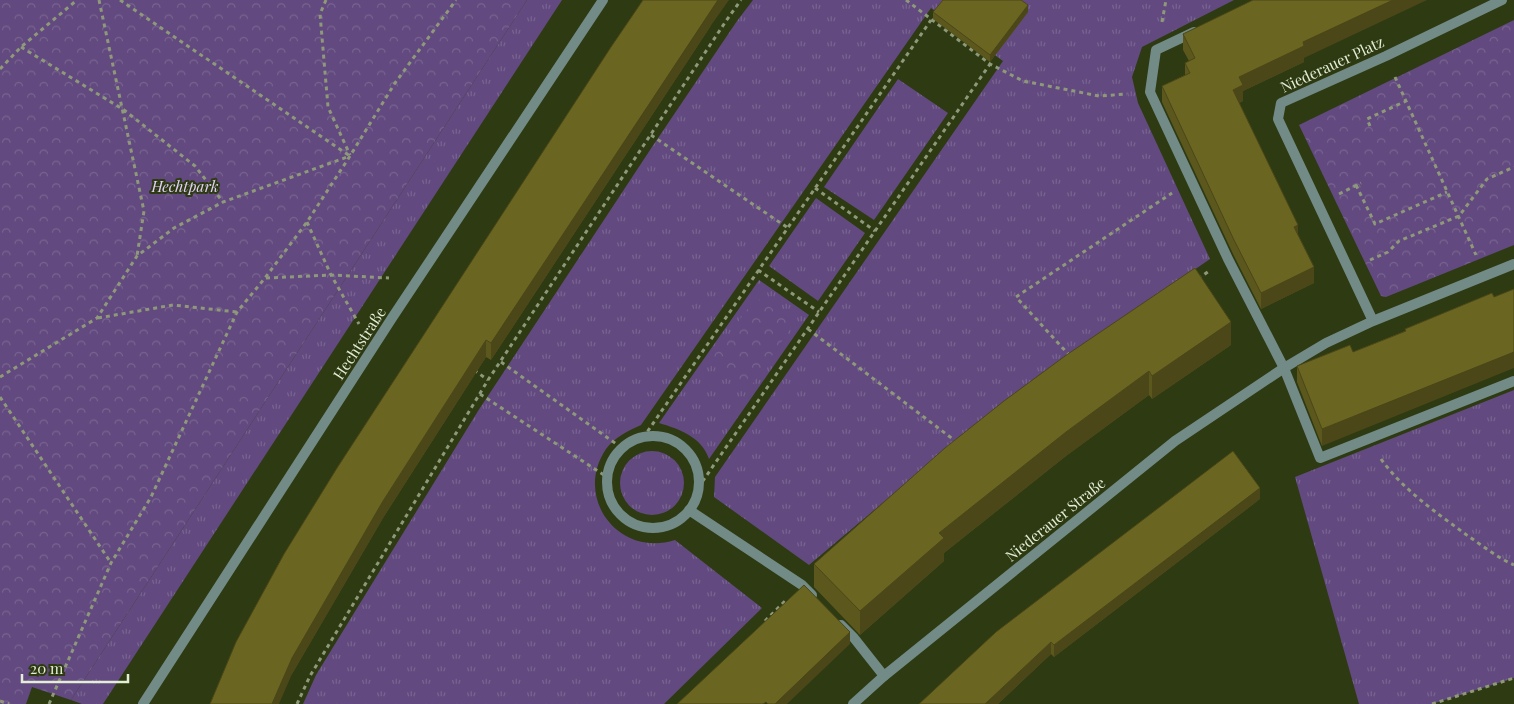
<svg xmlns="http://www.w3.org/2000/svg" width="1514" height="704" viewBox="0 0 1514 704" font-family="'Playfair Display',serif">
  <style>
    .grass { fill: url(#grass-tufts) }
    .park { fill: url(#park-crowns) }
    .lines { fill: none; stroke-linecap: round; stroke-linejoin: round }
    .path { stroke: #8e997a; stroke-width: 3; stroke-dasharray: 4 4; stroke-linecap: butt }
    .service { stroke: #728b87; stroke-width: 10 }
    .minor { stroke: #728b87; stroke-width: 10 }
    .tertiary { stroke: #728b87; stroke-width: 10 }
    .wall { fill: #5c571d }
    .shaded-wall { fill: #4b4718 }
    .building { fill: #6b6522; stroke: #4b4718 }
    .labels { text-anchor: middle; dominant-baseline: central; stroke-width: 4; stroke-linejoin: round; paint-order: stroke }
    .street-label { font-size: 15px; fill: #e4edd6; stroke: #2d3a12 }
    .park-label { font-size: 15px; font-style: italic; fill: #e4d3fb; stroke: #2d3a12 }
  </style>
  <defs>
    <pattern id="grass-tufts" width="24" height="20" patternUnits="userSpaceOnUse" patternTransform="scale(1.25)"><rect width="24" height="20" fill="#62497f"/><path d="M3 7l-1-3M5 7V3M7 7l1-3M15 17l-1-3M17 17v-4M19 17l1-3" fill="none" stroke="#786490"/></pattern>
    <pattern id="park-crowns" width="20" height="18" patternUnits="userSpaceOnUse" patternTransform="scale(1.25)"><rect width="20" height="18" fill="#62497f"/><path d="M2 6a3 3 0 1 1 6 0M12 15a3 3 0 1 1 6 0" fill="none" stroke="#786490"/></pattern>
  </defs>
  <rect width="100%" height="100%" fill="#2d3a12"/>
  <path class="grass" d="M527 0H562L103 704H82L71 700Z
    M753 0H1234L1142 47 1132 77 1138 103 1210 259 1078 350 962 436 809 565 714 497 715 477 1003 61 931 8 641 425C628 431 615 437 606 449 573 498 619 558 675 540L762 608 664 704H303L316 675 478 411 652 147 737 21Z
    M898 79 948 113 874 220 824 187Z
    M816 198 865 233 818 301 769 266Z
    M759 280 809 315 709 459C702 437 679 429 659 423Z
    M1514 390V678L1432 704H1359L1295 477Z
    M620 483a32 32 0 1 1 64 0a32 32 0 1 1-64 0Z"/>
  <path class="park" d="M0 0H527L71 700 32 687 26 704H0Z
    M1514 20V245L1386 297 1381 296 1299 125Z
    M756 297 794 324 749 389 710 361Z"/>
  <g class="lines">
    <path class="path" d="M99 0 144 211 137 256
      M120 0 350 156
      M326 0 320 14 328 107 350 155
      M906 0 990 64 1023 81 1099 96 1127 94
      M1162 22 1166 0
      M21 47 124 110 195 166 223 202
      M0 69 21 47 77 0
      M1395 77 1476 255
      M1370 126 1367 119 1406 101
      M651 135 788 228
      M1356 185 1375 224 1447 192
      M815 188 875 231
      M1339 194 1361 183
      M307 222 331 275 359 324
      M1370 260 1388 252 1399 241 1459 216 1487 179 1514 167
      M758 270 819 312
      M266 278 331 275 389 278
      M1198 279 1209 271
      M98 318 173 305 237 312
      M808 329 958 443
      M1070 356 1016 297 1172 193
      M501 362 622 448
      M474 370 488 380
      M0 377 97 318 137 256 174 228 223 202 350 156
      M480 394 607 477
      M0 397 111 563
      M643 438 931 20
      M1381 459C1403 490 1437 513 1468 536 1483 546 1498 558 1514 565
      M698 488 990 64
      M765 621 785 601
      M0 701 9 704
      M49 704 111 563 151 497 237 312 265 278 307 222 350 156 395 83 456 0
      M297 704 310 676 488 380 726 21 741 0
      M1432 704 1514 678"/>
    <path class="service" d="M1194 32 1156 50 1150 92 1228 259 1284 368 1320 458 1514 381
      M607 482a46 46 0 1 1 92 0a46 46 0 1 1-92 0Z
      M689 510 802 585 812 595
      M841 625 854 638 884 676"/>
    <path class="minor" d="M1373 321 1278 119 1281 103 1386 56 1502 0
      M853 704 884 676 1175 441 1284 368 1326 343 1373 321 1514 264"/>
    <path class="tertiary" d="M143 704 392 318 603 0"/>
  </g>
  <path class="wall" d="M933 12H1028L990 62 933 19Z
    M712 24 491 360 486 357 383 518 292 674 210 704Z
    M1183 34 1304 58V62L1243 91V101L1239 103 1298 235 1314 283 1261 309 1234 256 1162 102V86L1185 75V63L1189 61 1183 50Z
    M1492 293 1322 446 1297 382V366L1353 352 1405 331V329Z
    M1231 345 1152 399 1149 395 1066 456 944 553V561L860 635 814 587V564L1004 401Z
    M1260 499 1054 657 1051 654 998 704H919Z"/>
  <path class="shaded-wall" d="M718 0H729L712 24 491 360V343Z
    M1393 0H1427L1304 58V62L1243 91V101L1233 106V90L1239 77 1303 42Z
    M1028 5V12L990 62V55Z
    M1298 225V242L1294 227Z
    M1314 267V283L1261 309V293Z
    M1231 322V345L1152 399V376Z
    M486 340V357L383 518 292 674 279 704H272L292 658 383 501Z
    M1514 352V368L1322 446V429Z
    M1149 371V395L1066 456 944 553V561L860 635V611L939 533 1066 432Z
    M1260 488V499L1054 657V645Z
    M850 632V644L787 704H775Z
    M1051 642V654L998 704H985Z"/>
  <path class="building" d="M643 0H718L491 343 486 340 383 501 292 658 272 704H210L236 642 284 554 337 468 611 47Z
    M943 0H1021L1028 5 990 55 933 12Z
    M1253 0H1393L1303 42 1304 46 1239 77 1243 85 1233 90 1298 225 1294 227 1314 267 1261 293 1234 240 1162 86 1190 73 1185 63 1195 58 1183 34Z
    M1195 268 1231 322 1152 376 1149 371 1066 432 939 533 944 538 860 611 814 564 945 448 1004 401 1065 356Z
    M1514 289V352L1322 429 1297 366 1350 345 1353 352 1406 331 1405 329 1492 293 1494 297Z
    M1233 451 1260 488 1054 645 1051 642 985 704H919L996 632Z
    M804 585 850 632 775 704H768L766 702 763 704H677Z"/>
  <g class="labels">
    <g class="street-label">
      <text transform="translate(1332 64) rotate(-25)">Niederauer Platz</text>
      <text transform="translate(359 343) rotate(-57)">Hechtstraße</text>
      <text transform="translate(1055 519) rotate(-39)">Niederauer Straße</text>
    </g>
    <g class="park-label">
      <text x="185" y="186">Hechtpark</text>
    </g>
  </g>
  <path d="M22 674v8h106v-8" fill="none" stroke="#e4edd6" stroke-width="2.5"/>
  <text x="30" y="674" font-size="15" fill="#e4edd6" stroke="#2d3a12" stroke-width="4" paint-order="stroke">20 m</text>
</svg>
